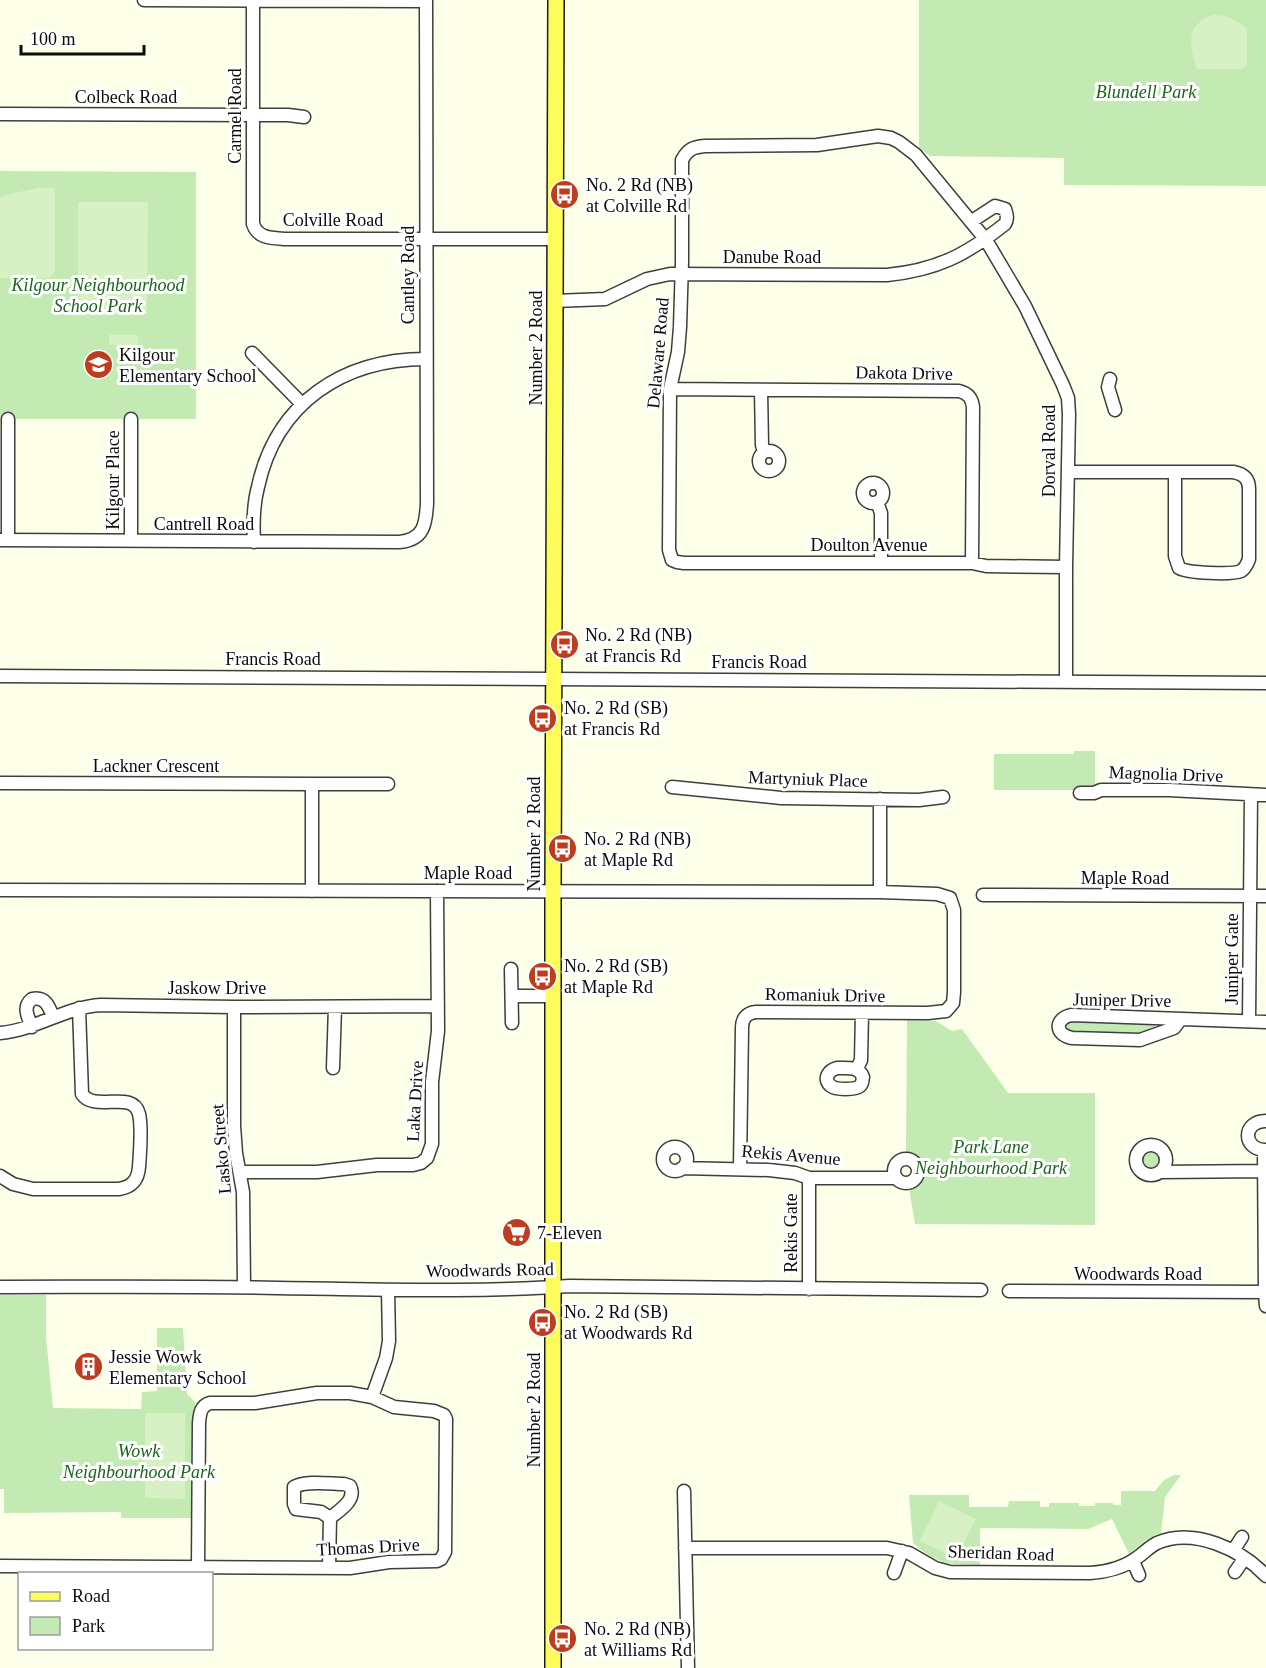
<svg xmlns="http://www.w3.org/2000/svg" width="1266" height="1668" viewBox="0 0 1266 1668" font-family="Georgia,serif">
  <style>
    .green { fill: #c2eab2 }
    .pitch { fill: #d7f1c4 }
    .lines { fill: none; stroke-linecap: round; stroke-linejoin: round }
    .minor-casing { stroke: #3e3e3e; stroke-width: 15 }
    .major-casing { stroke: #1c1c1c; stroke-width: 18 }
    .minor { stroke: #fff; stroke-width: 12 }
    .major { stroke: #fefc5a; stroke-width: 15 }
    .labels { text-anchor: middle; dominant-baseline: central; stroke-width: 6; stroke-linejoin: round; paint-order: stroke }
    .park-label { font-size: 18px; font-style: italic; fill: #1a641c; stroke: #fff }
    .street-label { font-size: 18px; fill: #0b0b0b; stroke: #fff }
    .poi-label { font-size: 18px; fill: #0b0b0b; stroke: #fff; text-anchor: start }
  </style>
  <rect width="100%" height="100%" fill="#feffe9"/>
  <path class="green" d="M919 0H1266V186L1064 185V158L930 156 919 148Z
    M0 171 196 172V419H4L3 420H0Z
    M1074 751H1095V788L1090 790H994V754H1074Z
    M907 1020 936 1021 952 1031 962 1029 1008 1093H1095V1225L915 1224 909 1188C930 1182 928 1157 906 1153Z
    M1070 1020 1153 1024 1155 1026C1146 1041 1089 1033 1072 1033L1069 1032 1065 1027Z
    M1142 1160a9 9 0 1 1 18 0a9 9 0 1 1-18 0Z
    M0 1295H46V1337L53 1408 141 1409 142 1392 157 1391V1328H183L187 1394 195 1402 193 1518H121V1512L4 1513V1489H0Z
    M1174 1475H1181L1165 1497 1161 1533 1146 1540 1129 1554 1112 1519 1088 1529 980 1528V1565C948 1564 937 1565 913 1543L909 1495H969V1507H1008L1009 1501H1040V1507H1049V1503H1079V1506H1095V1503H1113V1505H1121V1491H1155L1164 1480Z"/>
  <path class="pitch" d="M1213 15C1228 14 1236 20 1247 29V65L1242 69H1197C1190 46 1184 25 1213 15Z
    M39 188H55V272L49 278H0V198L13 193Z
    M78 202H148L147 314H78Z
    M109 335H138V345H109Z
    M145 1413H185V1499L145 1498Z
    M939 1501 976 1519 956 1558 920 1541Z"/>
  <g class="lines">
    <defs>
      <path id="minor" d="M144 0 426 1
        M253 0V224C258 239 272 238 286 239H555
        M0 114 288 115 304 117
        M555 301 605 299 647 279 670 274 887 275C937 270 966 255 1005 224 1008 219 1007 215 1005 209L995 206 972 221
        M252 353 301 403
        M1110 379 1108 387 1115 410
        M670 389 959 391C968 393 972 398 973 407L972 563
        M761 390 762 445 764 452
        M8 419V540
        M759 461a10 10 0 1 1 20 0a10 10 0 1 1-20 0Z
        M1068 472H1233C1244 474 1249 479 1249 489V559C1247 564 1246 568 1241 571 1232 575 1187 573 1179 568L1175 556V473
        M863 493a10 10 0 1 1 20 0a10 10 0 1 1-20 0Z
        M877 502 881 513V563
        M0 540 399 542C424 540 426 524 427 503L426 0
        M131 541V419
        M254 542C253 523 253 505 258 487 276 403 343 359 426 359
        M1066 567 986 566 972 563H684L677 562 672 560 669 550 670 389 678 352 680 327 682 262V160C688 149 693 147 705 146L817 145 878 136 891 138 899 142 916 155 986 240 1025 306 1063 385 1068 398 1069 414 1066 567V682
        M0 676 1266 683
        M0 783 312 784V891
        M312 784H388
        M672 787 781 798 919 800 943 797
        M1080 793H1094L1101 790H1169L1266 795
        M0 890 880 892 937 894 950 898 954 910V992L953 1003 946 1011 928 1013 756 1012C746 1013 742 1019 742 1028L740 1168
        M880 892V799
        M983 895 1266 896
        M511 969 512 1023
        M512 996H553
        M234 1007V1126L236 1153 243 1192 244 1287
        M1181 1019 1174 1028 1140 1040 1072 1038C1055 1035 1054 1019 1071 1015L1266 1022
        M1249 1021 1251 795
        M32 1027C28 1017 22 1007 32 999 45 996 49 1006 53 1017
        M0 1033C36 1030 65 1007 101 1005L234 1007 438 1006
        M333 1068 335 1007
        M837 1068C847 1068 859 1066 863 1077 862 1081 863 1083 860 1086 855 1090 836 1090 831 1086 822 1079 829 1070 837 1068Z
        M857 1069 861 1060 862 1013
        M1266 1121C1242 1121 1242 1150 1266 1150
        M1136 1160a15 15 0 1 1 30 0a15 15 0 1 1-30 0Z
        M663 1159a12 12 0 1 1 24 0a12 12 0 1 1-24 0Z
        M1264 1151 1265 1292 1266 1306
        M894 1171a12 12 0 1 1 24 0a12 12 0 1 1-24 0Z
        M682 1168 769 1170 795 1173 809 1178H896
        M240 1172H317L377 1165H413L421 1163 427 1158 432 1144V1082L438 1031 437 891
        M1160 1172 1266 1171
        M0 1176 13 1184 33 1189H119C132 1187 138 1180 139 1167 140 1154 142 1126 139 1114 133 1089 95 1113 82 1094L79 1008
        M0 1287C93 1287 185 1286 278 1288 375 1289 473 1293 569 1286L981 1290
        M809 1289V1178
        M1009 1291 1266 1292
        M372 1397 386 1358 389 1341 388 1290
        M684 1491 688 1668
        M685 1548H887L909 1553 935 1568 950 1572 1090 1573C1106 1572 1125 1567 1138 1557 1145 1552 1149 1547 1157 1543 1193 1527 1241 1549 1266 1576
        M1233 1551 1242 1537
        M1133 1561 1139 1575
        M0 1566 350 1568 389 1562 437 1561 441 1559 445 1552 446 1419 444 1415 434 1411 394 1407 372 1397 350 1393H317L255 1403H210C200 1406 200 1414 199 1423L198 1568
        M329 1568 330 1518 321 1512 296 1509 294 1504V1487C306 1480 331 1484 344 1484L350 1486C357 1500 340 1510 330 1518
        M1235 1572 1244 1559
        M894 1573 902 1551"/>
      <path id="major" d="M553 1668V900L556 0"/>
    </defs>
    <use href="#minor" class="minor-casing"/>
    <use href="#major" class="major-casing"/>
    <use href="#minor" class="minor"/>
    <use href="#major" class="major"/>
  </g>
  <defs>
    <symbol id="bus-disc" viewBox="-11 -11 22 22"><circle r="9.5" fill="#bf3d1f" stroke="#fff"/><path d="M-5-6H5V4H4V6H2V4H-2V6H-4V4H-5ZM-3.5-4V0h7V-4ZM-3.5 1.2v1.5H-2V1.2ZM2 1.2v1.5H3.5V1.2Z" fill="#fff"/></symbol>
    <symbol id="school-disc" viewBox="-11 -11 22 22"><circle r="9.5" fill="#bf3d1f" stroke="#fff"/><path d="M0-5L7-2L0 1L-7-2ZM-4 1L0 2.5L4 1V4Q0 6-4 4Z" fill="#fff"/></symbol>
    <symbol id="supermarket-disc" viewBox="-11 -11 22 22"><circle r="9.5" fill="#bf3d1f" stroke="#fff"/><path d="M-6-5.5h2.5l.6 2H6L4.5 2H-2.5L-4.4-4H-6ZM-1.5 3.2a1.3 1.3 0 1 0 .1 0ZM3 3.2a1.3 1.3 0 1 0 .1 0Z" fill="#fff"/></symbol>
    <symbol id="building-disc" viewBox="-11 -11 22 22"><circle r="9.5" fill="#bf3d1f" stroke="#fff"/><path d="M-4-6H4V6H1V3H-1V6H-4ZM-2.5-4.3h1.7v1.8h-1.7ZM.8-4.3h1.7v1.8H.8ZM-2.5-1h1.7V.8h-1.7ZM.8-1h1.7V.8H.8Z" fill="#fff"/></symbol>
  </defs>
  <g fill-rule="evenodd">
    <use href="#bus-disc" x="548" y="178" width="33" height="33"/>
    <use href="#school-disc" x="82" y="348" width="33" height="33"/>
    <use href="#bus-disc" x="548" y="628" width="33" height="33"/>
    <use href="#bus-disc" x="526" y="702" width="33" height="33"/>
    <use href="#bus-disc" x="546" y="832" width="33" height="33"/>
    <use href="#bus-disc" x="526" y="960" width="33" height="33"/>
    <use href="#supermarket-disc" x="500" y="1216" width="33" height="33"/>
    <use href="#bus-disc" x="526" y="1306" width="33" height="33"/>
    <use href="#building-disc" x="72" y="1350" width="33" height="33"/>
    <use href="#bus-disc" x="546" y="1622" width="33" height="33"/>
  </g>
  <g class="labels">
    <g class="park-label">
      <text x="1146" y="92">Blundell Park</text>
      <text x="98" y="285">Kilgour Neighbourhood<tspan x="98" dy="21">School Park</tspan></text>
      <text x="991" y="1147">Park Lane<tspan x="991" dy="21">Neighbourhood Park</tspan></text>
      <text x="139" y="1451">Wowk<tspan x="139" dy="21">Neighbourhood Park</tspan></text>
    </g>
    <g class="street-label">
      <text x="126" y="97">Colbeck Road</text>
      <text transform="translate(235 116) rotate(-90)">Carmel Road</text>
      <text x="333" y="220">Colville Road</text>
      <text x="772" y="257">Danube Road</text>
      <text transform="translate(408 275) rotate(-90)">Cantley Road</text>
      <text transform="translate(536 348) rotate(-90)">Number 2 Road</text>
      <text transform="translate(658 353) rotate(-85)">Delaware Road</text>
      <text transform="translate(904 373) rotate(1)">Dakota Drive</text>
      <text transform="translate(1049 451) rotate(-90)">Dorval Road</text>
      <text transform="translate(113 480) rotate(-90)">Kilgour Place</text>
      <text x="204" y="524">Cantrell Road</text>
      <text x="869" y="545">Doulton Avenue</text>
      <text x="273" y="659">Francis Road</text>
      <text x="759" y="662">Francis Road</text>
      <text x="156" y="766">Lackner Crescent</text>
      <text transform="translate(1166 774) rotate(2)">Magnolia Drive</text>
      <text transform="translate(808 779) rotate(2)">Martyniuk Place</text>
      <text transform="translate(534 834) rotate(-90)">Number 2 Road</text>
      <text x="468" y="873">Maple Road</text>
      <text x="1125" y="878">Maple Road</text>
      <text transform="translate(1232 959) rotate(-90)">Juniper Gate</text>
      <text x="217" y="988">Jaskow Drive</text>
      <text transform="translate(825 995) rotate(1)">Romaniuk Drive</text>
      <text transform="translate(1122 1000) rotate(1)">Juniper Drive</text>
      <text transform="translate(415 1101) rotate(-87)">Laka Drive</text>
      <text transform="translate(221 1149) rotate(-95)">Lasko Street</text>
      <text transform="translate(791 1155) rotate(5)">Rekis Avenue</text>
      <text transform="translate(791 1233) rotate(-90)">Rekis Gate</text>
      <text transform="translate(490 1270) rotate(-1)">Woodwards Road</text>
      <text x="1138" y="1274">Woodwards Road</text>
      <text transform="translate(534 1410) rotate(-90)">Number 2 Road</text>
      <text transform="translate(368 1547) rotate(-3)">Thomas Drive</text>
      <text transform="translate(1001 1553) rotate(2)">Sheridan Road</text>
    </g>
    <g class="poi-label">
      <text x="586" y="185">No. 2 Rd (NB)<tspan x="586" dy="21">at Colville Rd</tspan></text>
      <text x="119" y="355">Kilgour<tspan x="119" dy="21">Elementary School</tspan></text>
      <text x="585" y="635">No. 2 Rd (NB)<tspan x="585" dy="21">at Francis Rd</tspan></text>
      <text x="564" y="708">No. 2 Rd (SB)<tspan x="564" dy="21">at Francis Rd</tspan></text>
      <text x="584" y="839">No. 2 Rd (NB)<tspan x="584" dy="21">at Maple Rd</tspan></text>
      <text x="564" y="966">No. 2 Rd (SB)<tspan x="564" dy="21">at Maple Rd</tspan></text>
      <text x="537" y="1233">7-Eleven</text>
      <text x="564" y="1312">No. 2 Rd (SB)<tspan x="564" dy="21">at Woodwards Rd</tspan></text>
      <text x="109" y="1357">Jessie Wowk<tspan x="109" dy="21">Elementary School</tspan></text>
      <text x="584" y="1629">No. 2 Rd (NB)<tspan x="584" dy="21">at Williams Rd</tspan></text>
    </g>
  </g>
  <rect x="18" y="1572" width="195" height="78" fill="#ffffff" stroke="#9d9d9d" stroke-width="1.5"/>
  <rect x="30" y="1592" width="30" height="9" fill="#fefc5a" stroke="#9d9d9d" stroke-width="1.5"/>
  <text x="72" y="1602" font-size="18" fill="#0b0b0b">Road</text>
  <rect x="30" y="1617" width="30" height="18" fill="#c2eab2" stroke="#9d9d9d" stroke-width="1.5"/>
  <text x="72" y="1632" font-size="18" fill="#0b0b0b">Park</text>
  <path d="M21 45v9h123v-9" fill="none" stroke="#0b0b0b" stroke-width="3"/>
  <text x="30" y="45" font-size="18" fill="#0b0b0b" stroke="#ffffff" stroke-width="4.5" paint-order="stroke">100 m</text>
</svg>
